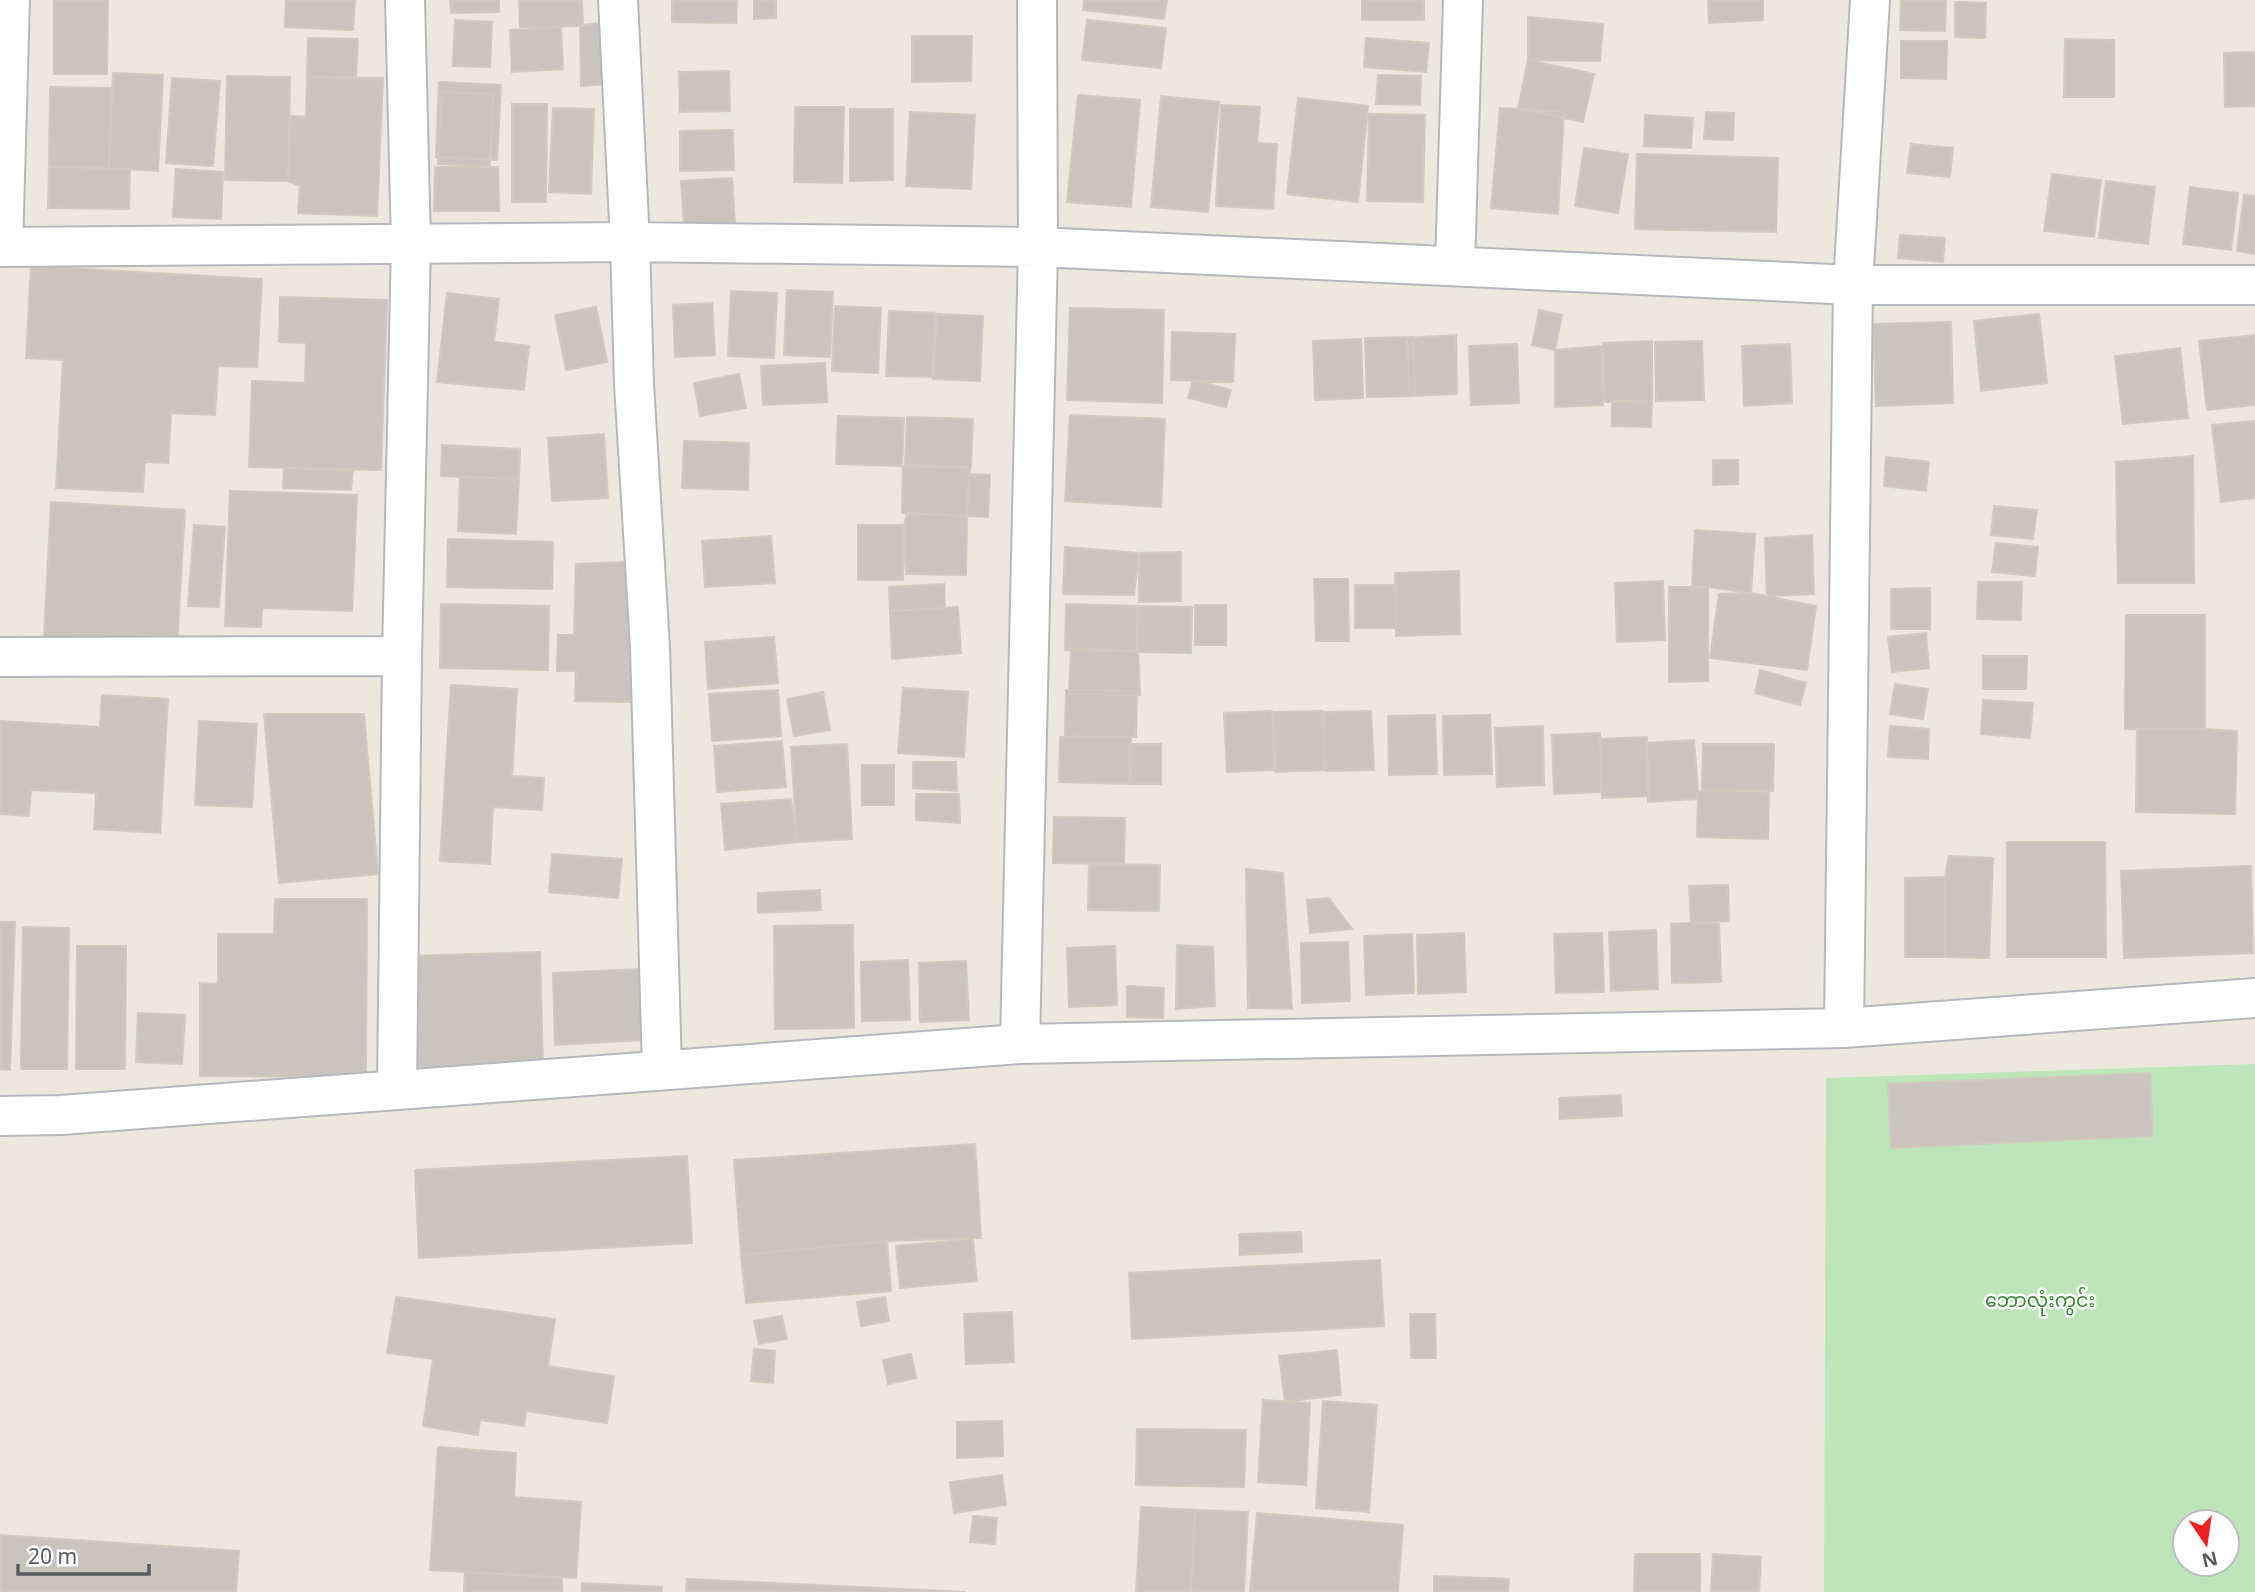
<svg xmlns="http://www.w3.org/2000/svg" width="2255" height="1592" viewBox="0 0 2255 1592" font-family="'Noto Sans','Noto Sans Myanmar',sans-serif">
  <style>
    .green { fill: #bde5b9; fill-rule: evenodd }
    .building { fill: #c9c4be; stroke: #d0c9bd; stroke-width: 2 }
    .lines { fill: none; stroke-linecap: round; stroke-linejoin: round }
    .minor-casing { stroke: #b5b8bc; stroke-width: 42 }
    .minor { stroke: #fff; stroke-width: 38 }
    .labels { text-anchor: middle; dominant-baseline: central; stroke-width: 5; stroke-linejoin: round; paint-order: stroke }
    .park-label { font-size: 19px; fill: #348631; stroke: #fff }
  </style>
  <rect width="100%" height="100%" fill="#ece8de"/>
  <path class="green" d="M2255 1064V1592H1824L1826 1078ZM2185 1522H2227V1564H2185Z"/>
  <path class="building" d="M54 0H108L107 74H54Z
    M286 0H355L353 30 285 27Z
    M450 0H499V12L451 13Z
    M519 0H582L583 26 520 27Z
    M672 0H737L736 23 672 22Z
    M754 0H776V18L754 19Z
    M1084 0H1167L1164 19 1083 10Z
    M1362 0H1424V20H1362Z
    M1708 0H1763V20L1709 23Z
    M1901 0H1946L1945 31 1900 30Z
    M1955 2 1986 3 1985 38 1955 37Z
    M1528 17 1603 24 1600 61 1528 60Z
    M455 20 492 22 490 67 453 66Z
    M1087 20 1166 28 1161 68 1082 60Z
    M600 23 605 84 581 86 580 25Z
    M561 28 563 69 512 72 510 30Z
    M912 36H972L971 81 912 82Z
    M308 38 358 39 356 78 307 77Z
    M1366 38 1429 43 1426 72 1364 67Z
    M2065 39 2114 40V97H2064Z
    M1901 41H1947L1946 79 1901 78Z
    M2255 52V106L2225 107 2224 53Z
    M1528 60 1594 74 1583 122 1518 108Z
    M729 71 730 111 680 112 679 72Z
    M113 73 163 75 158 171 109 168Z
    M1378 75 1421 76 1420 105 1376 104Z
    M227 76 290 77 288 181 225 180Z
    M307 77 383 78 377 216 298 213 300 186 288 181 291 116 306 117Z
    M172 78 220 81 213 166 166 163Z
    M439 82 501 85 497 160 436 157Z
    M50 87 112 88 109 168 49 167Z
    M442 92 493 94 490 166 438 164Z
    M1078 95 1140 100 1131 207 1067 202Z
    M1161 96 1219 102 1208 212 1151 207Z
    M1298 98 1368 106 1358 202 1287 194Z
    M512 104H547L546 202H512Z
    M1221 105 1260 107 1257 143 1277 144 1273 209 1216 206Z
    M795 107H844L842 183 794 182Z
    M553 108 594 109 591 194 549 192Z
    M1500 108 1564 112 1558 214 1491 208Z
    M850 109H893V180L850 181Z
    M910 112 975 115 971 189 906 186Z
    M1706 112 1734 113 1733 140 1704 139Z
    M1369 114 1425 115 1423 202 1367 201Z
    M1645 115 1693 118 1691 148 1644 146Z
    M733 130 734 170 680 171V131Z
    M1911 144 1953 148 1950 177 1907 173Z
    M1584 148 1628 154 1618 213 1575 206Z
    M1637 154 1778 158 1776 232 1635 229Z
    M49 167 130 169 129 209 48 208Z
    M435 167H498L499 211H434Z
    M176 169 223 172 221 219 173 217Z
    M2052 174 2101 180 2094 237 2044 231Z
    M732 178 735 223 684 226 681 181Z
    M2106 181 2155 187 2148 244 2099 238Z
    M2190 187 2238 193 2231 250 2183 244Z
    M2244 195 2255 196V254L2237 251Z
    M1900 235 1945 238 1943 262 1898 258Z
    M31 266 262 279 257 367 218 366 215 415 171 413 168 463 145 462 143 492 56 488 63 360 26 358Z
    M787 290 833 292 830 357 784 355Z
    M731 291 777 293 774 358 728 356Z
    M447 293 499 299 494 342 529 346 524 390 437 382Z
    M280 297 387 300 381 470 249 467 252 381 305 383 306 343 279 342Z
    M712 303 715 355 675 357 673 305Z
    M835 306 881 308 878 373 832 371Z
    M596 307 607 362 566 370 555 315Z
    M1070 308 1164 310 1162 403 1067 400Z
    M1539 310 1562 315 1555 350 1532 345Z
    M889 311 935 313 932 377 886 376Z
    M937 314 983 316 980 381 933 379Z
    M2039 314 2047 383 1981 391 1974 321Z
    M1951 322 1953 403 1876 406 1873 324Z
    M1172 332 1235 334 1233 382 1171 380Z
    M1456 335 1457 394 1410 396 1407 338Z
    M2255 335V405L2207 410 2199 341Z
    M1413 337 1415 396 1367 397 1365 338Z
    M1361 339 1363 398 1315 400 1313 341Z
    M1652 341V402H1605L1603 343Z
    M1702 341 1704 400 1656 401 1655 342Z
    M1517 344 1519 403 1471 405 1469 346Z
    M1790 344 1792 403 1744 406 1742 346Z
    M1601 346 1603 405 1555 407V350Z
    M2180 348 2188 418 2123 424 2115 356Z
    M825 363 827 402 763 405 761 366Z
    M739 374 746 408 700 416 694 383Z
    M1193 380 1231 390 1226 407 1188 398Z
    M1612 400 1652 402 1651 427 1612 426Z
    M1070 415 1165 419 1161 507 1065 501Z
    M838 416 904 418 902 466 836 464Z
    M907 417 973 419 971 467 905 465Z
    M2255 421V498L2221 502 2212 425Z
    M604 434 608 498 552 501 548 438Z
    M684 441 749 443 748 490 682 488Z
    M442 445 520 449 519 479 441 476Z
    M2193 456 2194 583H2118L2116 462Z
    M1886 457 1929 462 1926 491 1884 486Z
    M1713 460H1738V484L1713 485Z
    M903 466 970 468 967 516 902 513Z
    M284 468 353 471 351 490 283 488Z
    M969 474 990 475 988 517 967 516Z
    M460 477 519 479 516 534 458 531Z
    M230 491 357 495 352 611 262 608 261 627 225 626Z
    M51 502 185 510 177 645 44 638Z
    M1994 506 2037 510 2033 539 1991 535Z
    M907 513 967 516 966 575 906 574 904 525Z
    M194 525 225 527 219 607 188 606Z
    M858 525H904L903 580H858Z
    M1695 530 1755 534 1751 593 1708 587 1692 589Z
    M1812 535 1814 594 1767 596 1765 538Z
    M771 536 775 583 705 587 702 541Z
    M448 539 553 542 552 589 447 587Z
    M1996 543 2038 547 2035 576 1992 572Z
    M1065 547 1139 553 1134 595 1063 594Z
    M1181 552V601L1139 602V553Z
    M627 562 633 702 575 701 576 671H557L558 635H574L576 564Z
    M1459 571 1460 634 1396 636 1395 573Z
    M1314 579H1348L1349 641H1316Z
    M1663 581 1665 640 1617 642 1615 583Z
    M1978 582H2022L2021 620 1977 619Z
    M944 584 945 608 890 611 889 587Z
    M1355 585H1396L1397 628H1355Z
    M1669 587H1708V681L1669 682Z
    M1930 588V629H1891V589Z
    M1751 593 1816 606 1807 670 1710 658 1719 594Z
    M441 604 549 606 548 670 440 668Z
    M1066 604 1138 606 1136 651 1065 650Z
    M1195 605H1226V645H1195Z
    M1138 606 1192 607 1191 653 1138 652Z
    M958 607 961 653 892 659 890 611Z
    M2126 615H2205V729H2125Z
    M1926 633 1929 668 1892 672 1888 637Z
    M774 637 778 683 708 689 705 642Z
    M1071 648 1138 652 1140 695 1069 694Z
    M1983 656H2027L2026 689H1983Z
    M1760 670 1806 683 1800 705 1755 693Z
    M1895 684 1928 689 1923 719 1890 714Z
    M451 685 517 689 512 776 544 778 542 810 493 807 490 864 440 861Z
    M903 688 968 692 964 757 898 753Z
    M778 690 781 736 712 741 709 694Z
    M1066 690 1137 691 1136 737 1065 736Z
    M823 692 830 730 794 736 787 699Z
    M102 695 168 699 160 833 94 829 96 793 31 790 29 816 0 814V721L100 727Z
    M1983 700 2033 703 2030 738 1981 734Z
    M1272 711 1274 770 1227 772 1224 713Z
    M1322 711 1324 770 1276 772 1274 712Z
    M1371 711 1374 770 1326 771 1324 712Z
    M264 714H364L378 874 279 883Z
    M1435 715 1437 774 1389 775 1388 716Z
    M1490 715 1492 774 1444 775 1443 716Z
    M199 721 257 724 252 807 195 805Z
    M1543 726 1544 785 1497 787 1495 728Z
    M1890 726 1929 729 1928 759 1888 757Z
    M2137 729H2205L2237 731 2235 814 2136 812Z
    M1600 733 1601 792 1554 794 1552 735Z
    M1060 737H1131L1130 784 1059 782Z
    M1647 737 1649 796 1602 798 1600 739Z
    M1694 740 1698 791 1696 799 1648 802 1646 743Z
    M782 741 786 787 717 792 714 746Z
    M847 744 852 839 797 842 791 747Z
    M1129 744H1161V784H1130Z
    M1703 744H1774L1773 791 1702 789Z
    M913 762H956L957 791 913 788Z
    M862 765H894V805H862Z
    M1698 791 1769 792 1768 839 1697 837Z
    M916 794H959L960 823 916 820Z
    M791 799 797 842 725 850 721 804Z
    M1054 817 1125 818 1124 864 1053 863Z
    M2007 842H2105L2106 957H2007Z
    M552 854 622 859 618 898 549 892Z
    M1949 856 1993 858 1989 958 1945 957V877Z
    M1089 864 1160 865 1159 911 1088 910Z
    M2251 866 2253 953 2124 958 2121 871Z
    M1246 869 1283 873 1292 1009 1248 1008Z
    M1945 877V957H1905V878Z
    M1728 885 1729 921 1691 923 1689 886Z
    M820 890 821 910 758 913V893Z
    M1329 898 1352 929 1310 933 1307 900Z
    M275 899H367L366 1077 200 1076V983L218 984V934H274Z
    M0 922H15L10 1070 0 1069Z
    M1691 923H1719L1721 982 1672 983 1671 924Z
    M853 925 854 1028 775 1029 774 926Z
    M23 927 69 928 67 1069H21Z
    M1656 930 1658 989 1611 991 1609 932Z
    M1464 933 1466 992 1418 994 1417 935Z
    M1602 933 1604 992 1556 993 1554 934Z
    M1412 934 1414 993 1366 995 1364 936Z
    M1348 942 1350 1001 1302 1003 1301 943Z
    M1177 945 1213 947 1215 1006 1176 1009Z
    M77 946H126L125 1069H76Z
    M1115 946 1117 1005 1069 1007 1067 948Z
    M540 952 543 1068 411 1072 408 956Z
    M908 960 910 1020 862 1021 861 962Z
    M966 961 969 1020 920 1022 919 963Z
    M640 969 643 1040 555 1045 553 973Z
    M1127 986 1164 988 1163 1018 1127 1017Z
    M138 1013 185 1015 182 1064 136 1062Z
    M2150 1073 2153 1136 1891 1148 1888 1084Z
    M1621 1095 1622 1116 1560 1119 1559 1098Z
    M975 1144 981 1238 887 1241 741 1255 734 1160Z
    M687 1156 692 1243 419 1258 415 1170Z
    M1301 1232 1302 1252 1240 1255 1239 1234Z
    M973 1239 977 1281 900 1288 896 1246Z
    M887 1241 891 1291 746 1303 741 1255Z
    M1380 1260 1384 1326 1132 1339 1129 1273Z
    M396 1297 555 1319 548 1366 614 1376 607 1423 526 1411 524 1426 480 1420 478 1435 423 1426 433 1359 387 1353Z
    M885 1297 889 1321 861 1326 857 1302Z
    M1012 1312 1014 1362 966 1364 964 1314Z
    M1410 1314H1435L1436 1358H1411Z
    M782 1316 787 1339 759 1344 754 1321Z
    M754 1349 775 1351 773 1383 751 1381Z
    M1337 1350 1341 1395 1285 1402 1279 1356Z
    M911 1354 916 1378 888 1384 883 1360Z
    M1263 1400 1310 1403 1306 1485 1258 1482Z
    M1323 1401 1377 1405 1369 1512 1316 1508Z
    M1002 1421 1003 1456 957 1458V1422Z
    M1137 1429 1246 1430 1244 1487 1136 1485Z
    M438 1447 516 1453 514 1497 581 1502 576 1578 430 1570Z
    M1002 1475 1006 1505 954 1513 950 1482Z
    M1141 1507 1195 1510 1191 1592H1136Z
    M1195 1510 1248 1512 1244 1592H1191Z
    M1257 1513 1403 1525 1398 1592H1250Z
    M973 1516 997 1518 995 1544 970 1542Z
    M0 1535 239 1551 236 1592H0Z
    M1635 1554H1700V1592H1634Z
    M1713 1554 1761 1557 1759 1592H1711Z
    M465 1572 562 1578V1592H464Z
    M1434 1576 1509 1579 1508 1592H1434Z
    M687 1579 966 1592H686Z
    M582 1583 662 1587V1592H582Z"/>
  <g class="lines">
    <defs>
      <path id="minor" d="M618 0 630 242 634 384 650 647 662 1070
        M0 247 630 242 1038 247 1853 285H2255
        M3 247 10 0
        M1455 266 1463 0
        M0 657 402 656
        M1844 1028 1853 285 1870 0
        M1020 1044 1038 247 1037 0
        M397 1090 402 656 411 244 405 0
        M0 1116 61 1115 1020 1044 1844 1028 2255 998"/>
    </defs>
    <use href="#minor" class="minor-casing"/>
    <use href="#minor" class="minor"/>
  </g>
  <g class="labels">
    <g class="park-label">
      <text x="2040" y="1300">ဘောလုံးကွင်း</text>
    </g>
  </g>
  <g transform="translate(2206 1543) rotate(167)"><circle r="33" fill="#ffffff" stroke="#bcbebf" stroke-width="2"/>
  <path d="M0-5L12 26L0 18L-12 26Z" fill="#f02122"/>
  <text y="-10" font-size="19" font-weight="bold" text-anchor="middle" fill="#585c60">N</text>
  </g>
  <path d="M18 1564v10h131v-10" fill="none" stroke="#585c60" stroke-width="3.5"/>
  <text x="28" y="1564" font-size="21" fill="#585c60" stroke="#ffffff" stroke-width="5" paint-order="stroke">20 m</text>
</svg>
